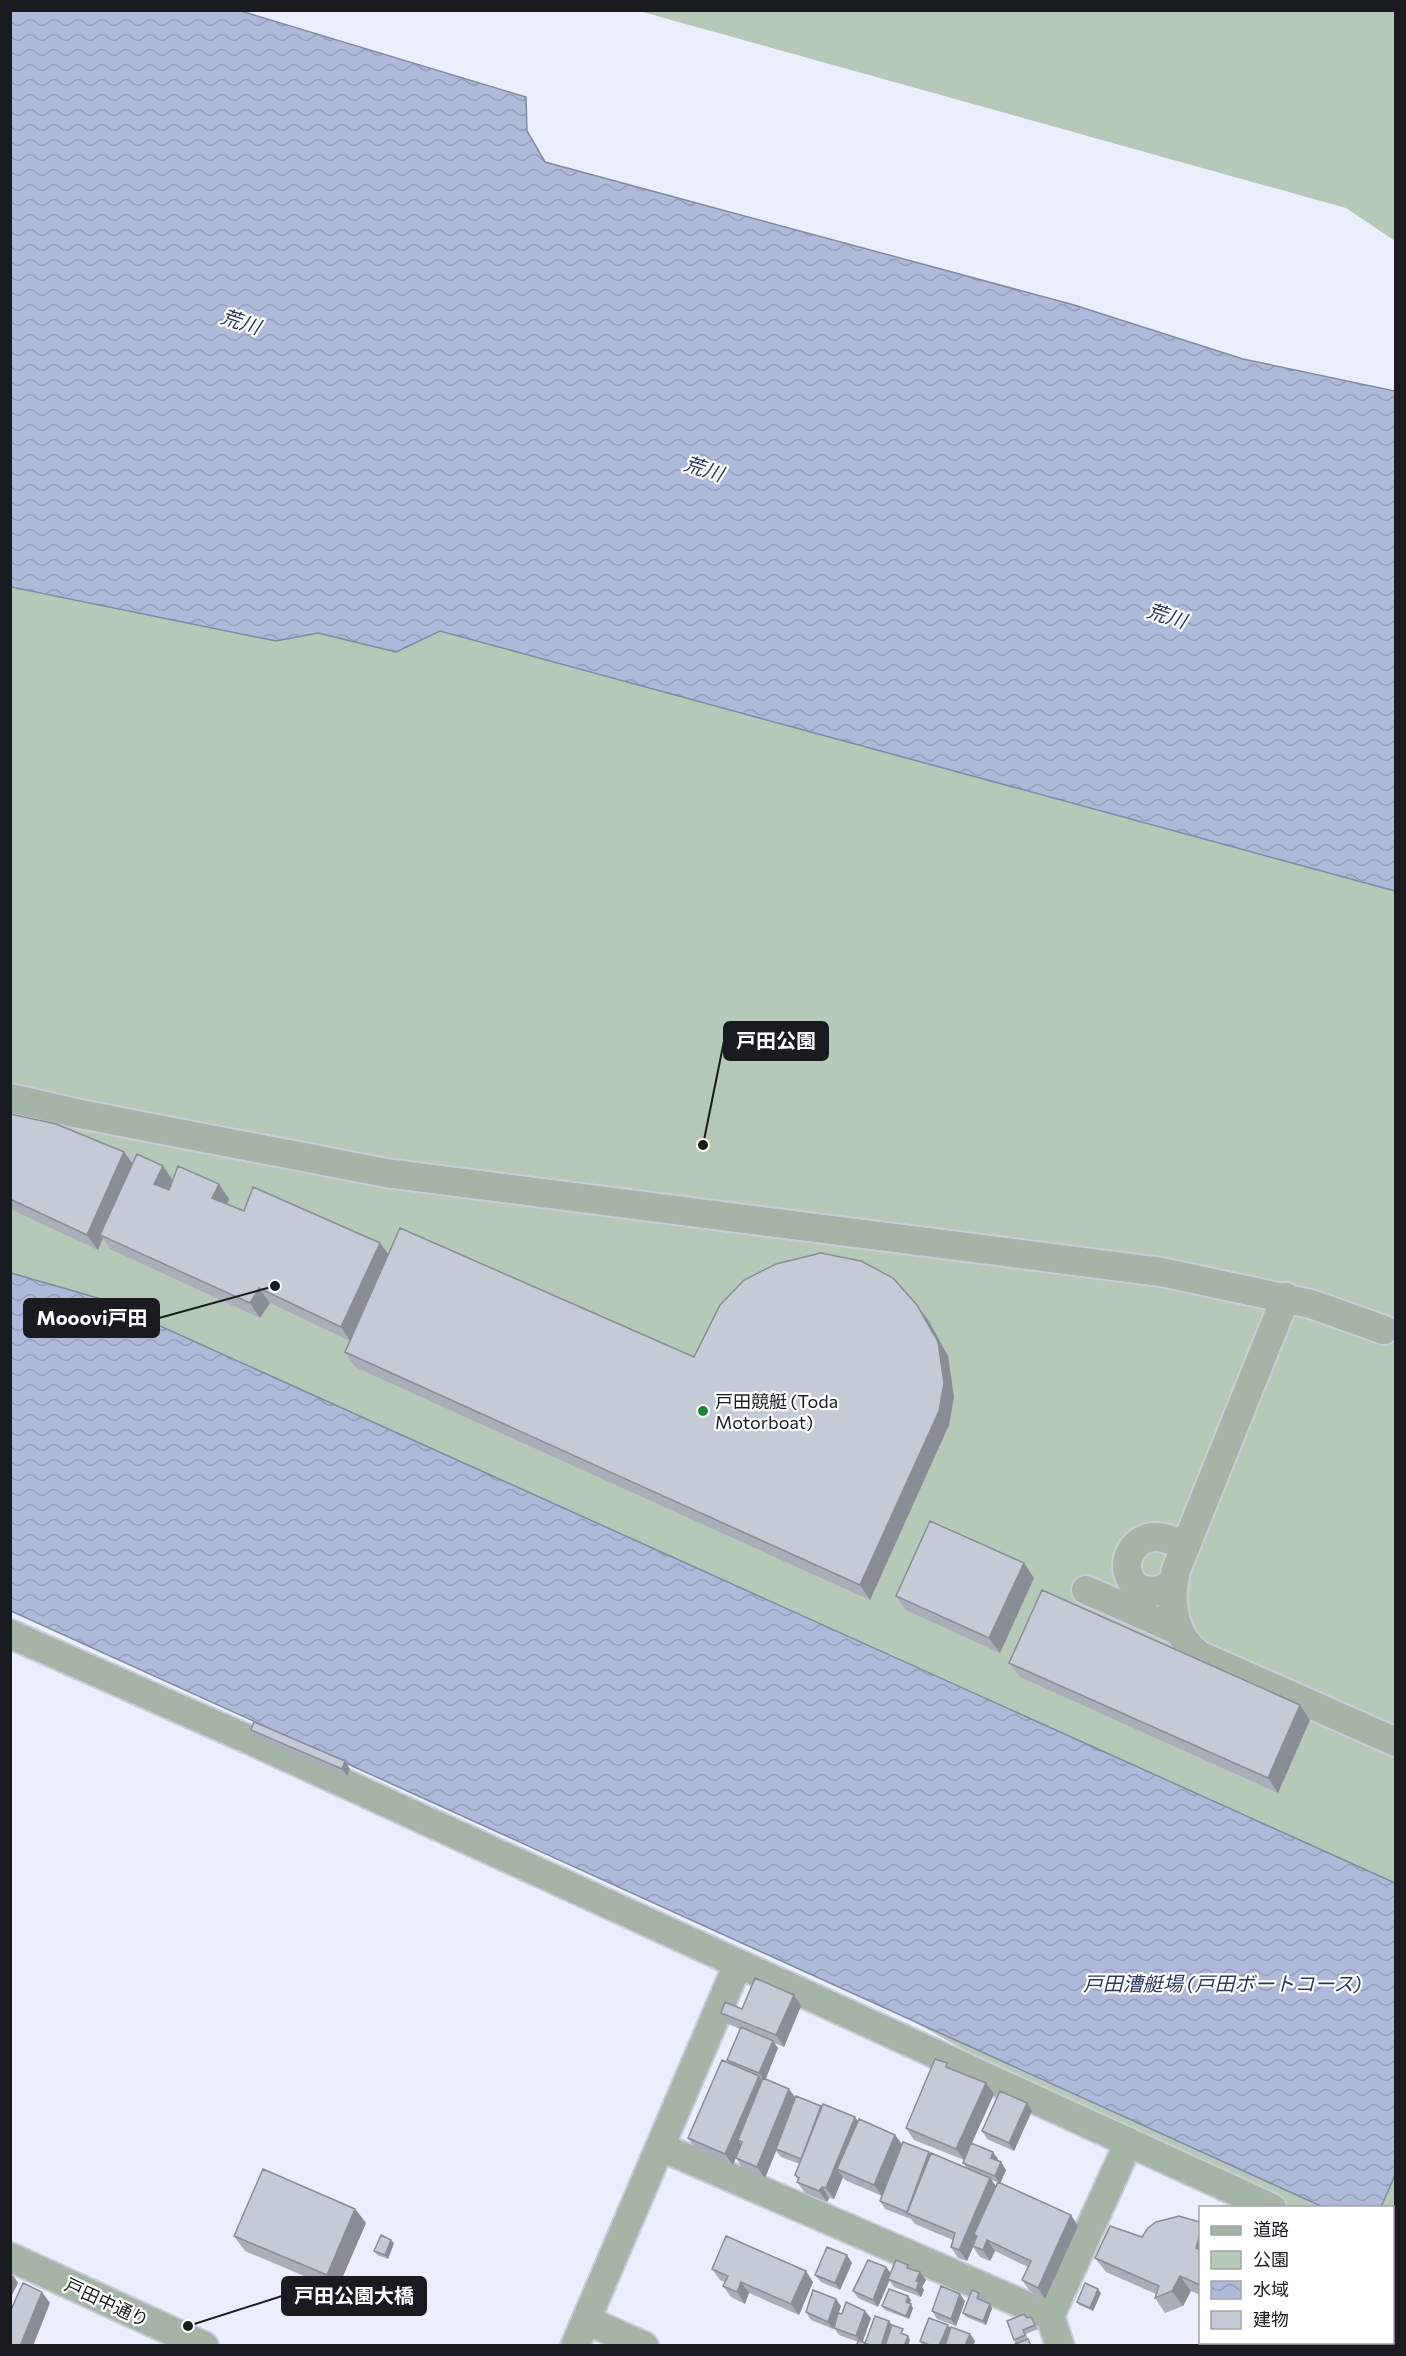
<svg xmlns="http://www.w3.org/2000/svg" width="1406" height="2356" viewBox="0 0 1406 2356" font-family="Commissioner,'Noto Sans JP',sans-serif">
  <style>
    .park { fill: #b6c8b7 }
    .water { fill: url(#water-waves); stroke: #828aa2; stroke-width: 1.5 }
    .lines { fill: none; stroke-linecap: round; stroke-linejoin: round }
    .minor-casing { stroke: #c9cdd9; stroke-width: 32 }
    .minor { stroke: #a6b3a7; stroke-width: 28 }
    .wall { fill: #a9aeb9; fill-rule: evenodd }
    .shaded-wall { fill: #8a8d96 }
    .building { fill: #c5cad7; stroke: #8a8d96; stroke-width: 1.5 }
    .poi-dot { fill: #1f8337; stroke: #fff; stroke-width: 2 }
    .labels { text-anchor: middle; dominant-baseline: central; stroke-width: 4.5; stroke-linejoin: round; paint-order: stroke }
    .poi-label { font-size: 18px; fill: #191b1f; stroke: #fff; text-anchor: start }
    .street-label { font-size: 18px; fill: #191b1f; stroke: #fff }
    .water-label { font-size: 20px; font-style: italic; fill: #2b3662; stroke: #fff }
    .leader { fill: none; stroke: #191b1f; stroke-width: 2 }
    .callout-dot { fill: #191b1f; stroke: #fff; stroke-width: 2 }
    .callout { fill: #191b1f; stroke: #191b1f; stroke-width: 2 }
    .callout-label { font-size: 20px; text-anchor: middle; font-weight: bold; fill: #fff }
  </style>
  <defs>
    <pattern id="water-waves" width="16" height="10" patternUnits="userSpaceOnUse" patternTransform="scale(1.5)"><rect width="16" height="10" fill="#afb9da"/><path d="M0 5q4-4 8 0t8 0" fill="none" stroke="#969ebb"/></pattern>
  </defs>
  <rect width="100%" height="100%" fill="#ebeffd"/>
  <path class="park" d="M639 11H1395V241L1346 208Z
    M11 269 1395 699V2345L1392 2342V2208L1272 2207 1129 2142 907 2018 11 1592Z"/>
  <path class="water" d="M10 11H241L526 97 527 131 545 162 1074 305 1243 359 1395 391V891L440 631 396 652 318 633 276 641 11 587Z
    M11 1273 98 1298 1395 1883V2175L1381 2207H1323L11 1611Z"/>
  <g class="lines">
    <defs>
      <path id="minor" d="M10 1098 80 1114 386 1173 1161 1272 1311 1304 1384 1330
        M1286 1297 1176 1570C1169 1600 1172 1635 1199 1655L1396 1742
        M1173 1584 1158 1591 1141 1590C1117 1575 1126 1540 1153 1537 1165 1536 1175 1542 1186 1546
        M1086 1590 1179 1631
        M10 1634 250 1740 1272 2208
        M661 2147 1050 2316 1060 2346
        M1392 2253 1396 2246
        M10 2257 204 2346
        M1050 2316 1129 2142
        M586 2320 644 2346
        M575 2346 738 1964
        M1388 2346 1396 2344"/>
    </defs>
    <use href="#minor" class="minor-casing"/>
    <use href="#minor" class="minor"/>
  </g>
  <path class="wall" d="M10 1114 124 1152 133 1164 163 1166 173 1180 229 1199 227 1204 244 1211 380 1243 388 1255 694 1357 928 1320 948 1356 954 1397 949 1425 870 1600 355 1367 345 1352 350 1341 270 1303 260 1318 110 1249 103 1238 98 1250 10 1209Z
    M1034 1578 1000 1653 906 1610 896 1596Z
    M1009 1663 1300 1705 1310 1720 1278 1793 1020 1677Z
    M251 1730 350 1769 347 1776 256 1737Z
    M794 1995 801 2006 784 2047 774 2043 778 2048 765 2079 789 2089 795 2097 821 2106 822 2107 895 2135 902 2144 929 2152 930 2154 967 2168 963 2163 964 2160 914 2140 906 2128 947 2063 951 2069 994 2094 972 2143 998 2159 997 2161 1001 2162 1006 2170 1000 2183 1071 2215 1078 2226 1045 2299 1030 2291 1022 2280 1028 2267 995 2251 990 2261 980 2257 973 2247 967 2261 958 2258 951 2247 953 2240 915 2224 911 2219 885 2209 880 2201 887 2184 882 2196 845 2180 843 2177 834 2199 829 2198 827 2202 805 2193 797 2182 798 2180 795 2175 800 2164 781 2157 776 2151 765 2178 743 2169 736 2158 741 2145 733 2165 696 2149 688 2138 729 2063 727 2060 740 2029 728 2024 721 2013 742 2009ZM991 2180 997 2182 996 2186Z
    M1032 2111 1014 2151 987 2139 982 2131Z
    M355 2209 366 2223 337 2290 245 2251 234 2236Z
    M1200 2222V2295L1191 2291 1183 2306 1165 2313 1155 2298 1156 2294 1106 2272 1095 2258Z
    M394 2243 388 2259 377 2255 374 2251Z
    M852 2263 840 2290 821 2282 815 2275Z
    M908 2265 911 2269 920 2272 926 2280 922 2287 924 2290 921 2297 894 2287 889 2280 878 2307 858 2298 853 2291 886 2267 891 2273Z
    M712 2269 813 2282 799 2315 749 2293 745 2304 731 2297 723 2286 725 2282 720 2280Z
    M979 2293 982 2297 980 2299 992 2308 986 2325 966 2317 963 2313Z
    M1101 2293 1093 2311 1079 2305 1077 2302Z
    M911 2300 909 2303 913 2308 909 2319 885 2310 882 2306Z
    M965 2301 956 2326 937 2319 932 2311Z
    M841 2306 833 2329 811 2320 806 2312Z
    M871 2318 862 2341 866 2343 889 2321 892 2325 885 2346H856L858 2342 839 2335 834 2328Z
    M1028 2318 1034 2320 1038 2329 1026 2334 1028 2339 1016 2344 1014 2340Z
    M970 2334 975 2341 973 2346H923L920 2341Z"/>
  <path class="shaded-wall" d="M124 1152 134 1166 100 1235 103 1238 98 1250 87 1235Z
    M163 1166 173 1181 164 1198 154 1184Z
    M219 1184 229 1199 223 1212 212 1198Z
    M380 1243 391 1258 351 1342 341 1327Z
    M259 1288 270 1303 260 1318 250 1303Z
    M917 1305 928 1320 948 1356 954 1397 949 1425 870 1600 860 1585Z
    M1024 1563 1034 1578 1000 1653 989 1638Z
    M1300 1705 1310 1720 1278 1793 1268 1778Z
    M345 1761 350 1769 347 1776 342 1769Z
    M794 1995 801 2006 784 2047 776 2035Z
    M773 2041 778 2048 765 2081 759 2073Z
    M759 2076 766 2087 738 2140 741 2145 733 2165 725 2154Z
    M986 2083 994 2094 964 2160 956 2149Z
    M789 2089 797 2100 765 2178 757 2167Z
    M1027 2103 1032 2111 1014 2151 1009 2143Z
    M821 2106 826 2113 806 2166 801 2159Z
    M855 2117 863 2128 837 2169 843 2177 834 2199 826 2188Z
    M895 2135 903 2146 882 2196 874 2185Z
    M929 2152 935 2160 908 2214 907 2212Z
    M993 2152 998 2159 996 2165 991 2158Z
    M1001 2162 1006 2170 1000 2184 995 2176Z
    M990 2178 998 2189 974 2234 977 2238 967 2261 959 2250Z
    M822 2187 829 2198 827 2202 819 2191Z
    M355 2209 366 2223 337 2290 327 2275Z
    M1071 2215 1078 2226 1045 2299 1038 2288Z
    M1200 2234V2255L1196 2248Z
    M391 2240 394 2243 388 2259 385 2255Z
    M987 2240 995 2251 990 2261 983 2250Z
    M847 2255 852 2263 840 2290 835 2283Z
    M886 2267 892 2275 878 2307 873 2300Z
    M806 2271 813 2282 799 2315 791 2304Z
    M920 2272 926 2280 922 2287 924 2290 921 2297 916 2290V2281Z
    M13 2275 18 2283 10 2299V2280Z
    M1180 2276 1191 2291 1183 2306 1172 2291Z
    M741 2282 749 2293 745 2304 737 2292Z
    M1098 2289 1101 2293 1093 2311 1090 2308Z
    M42 2292 50 2303 33 2346H20Z
    M960 2294 965 2301 956 2326 951 2319Z
    M908 2296 911 2300 909 2306 906 2302Z
    M836 2299 841 2306 833 2329 828 2322Z
    M911 2304 913 2308 909 2319 906 2316Z
    M990 2304 992 2308 986 2325 983 2321Z
    M865 2311 871 2318 862 2344 856 2336Z
    M889 2321 892 2325 885 2346H881Z
    M948 2325 953 2332 948 2346H939Z
    M970 2334 975 2341 973 2346H968L966 2343Z
    M908 2336 910 2340 908 2346H904Z"/>
  <path class="building" d="M10 1114 56 1124 124 1152 87 1235 10 1199Z
    M137 1154 163 1166 154 1184 169 1190 178 1166 219 1184 212 1198 244 1211 253 1187 380 1243 341 1327 259 1288 250 1303 100 1235Z
    M400 1228 694 1357 720 1305 744 1280 776 1264 821 1253 861 1261 893 1278 917 1305 938 1342 944 1383 939 1411 860 1585 345 1352Z
    M930 1521 1024 1563 989 1638 896 1596Z
    M1042 1590 1300 1705 1268 1778 1009 1663Z
    M254 1722 345 1761 342 1769 251 1730Z
    M755 1978 794 1995 776 2035 721 2013 725 2002 742 2009Z
    M741 2027 773 2041 759 2073 727 2060Z
    M935 2059 947 2063 946 2067 986 2083 956 2149 906 2128Z
    M722 2060 759 2076 725 2154 688 2138Z
    M763 2078 789 2089 757 2167 736 2158 742 2142 738 2140Z
    M1000 2091 1027 2103 1009 2143 982 2131Z
    M796 2096 821 2106 801 2159 776 2149Z
    M823 2104 855 2117 826 2188 822 2187 819 2191 797 2182 799 2178 795 2175Z
    M859 2119 895 2135 874 2185 837 2169Z
    M903 2142 929 2152 907 2212 880 2201Z
    M971 2143 993 2152 991 2158 1001 2162 995 2176 963 2163Z
    M931 2153 990 2178 959 2250 951 2247 955 2233 907 2213Z
    M263 2169 355 2209 327 2275 234 2236Z
    M998 2182 1071 2215 1038 2288 1022 2280 1031 2261 987 2240 983 2250 973 2246 977 2236 974 2234Z
    M1179 2216 1200 2222V2234L1196 2248 1200 2250V2285L1180 2276 1172 2291 1155 2298 1159 2286 1095 2258 1110 2226 1142 2237 1148 2228 1156 2222Z
    M381 2235 391 2240 385 2255 374 2251Z
    M726 2236 806 2271 791 2304 741 2282 737 2292 723 2286 728 2276 712 2269Z
    M827 2247 847 2255 835 2283 815 2275Z
    M868 2260 886 2267 873 2300 853 2291Z
    M896 2260 908 2265 907 2268 920 2272 916 2281 919 2282 916 2290 888 2279Z
    M23 2283 42 2292 20 2346H10V2312Z
    M1085 2283 1098 2289 1090 2308 1077 2302Z
    M941 2286 960 2294 951 2319 932 2311Z
    M889 2289 908 2296 906 2302 911 2304 906 2316 882 2306Z
    M813 2290 836 2299 828 2322 806 2312Z
    M972 2290 979 2293 977 2298 990 2304 983 2321 963 2313Z
    M846 2302 865 2311 856 2336 834 2328 838 2313 842 2314Z
    M1024 2314 1027 2318 1031 2317 1035 2325 1023 2330 1025 2335 1014 2340 1007 2321Z
    M875 2316 889 2321 881 2346H873L865 2343Z
    M929 2318 948 2325 939 2346H932L920 2341Z
    M892 2325 903 2329 901 2333 908 2336 904 2346H885Z
    M951 2327 970 2334 966 2343 970 2344V2346H945Z
    M1028 2339 1031 2346H1015V2344Z
    M859 2340 870 2346H856Z"/>
  <circle class="poi-dot" cx="703" cy="1411" r="6"/>
  <g class="labels">
    <g class="poi-label">
      <text x="715" y="1401">戸田競艇 (Toda<tspan x="715" dy="21">Motorboat)</tspan></text>
    </g>
    <g class="street-label">
      <text transform="translate(107 2302) rotate(25)">戸田中通り</text>
    </g>
    <g class="water-label">
      <text transform="translate(241 321) rotate(18)">荒川</text>
      <text transform="translate(704 468) rotate(18)">荒川</text>
      <text transform="translate(1167 615) rotate(18)">荒川</text>
      <text x="1222" y="1983">戸田漕艇場 (戸田ボートコース)</text>
    </g>
  </g>
  <path class="leader" d="M703 1145L724 1041M275 1286L159 1318M188 2326L282 2296"/>
  <g class="callout-dot">
    <circle cx="703" cy="1145" r="6"/>
    <circle cx="275" cy="1286" r="6"/>
    <circle cx="188" cy="2326" r="6"/>
  </g>
  <g class="callout">
    <rect x="724" y="1022" width="104" height="38" rx="6"/>
    <rect x="24" y="1299" width="135" height="38" rx="6"/>
    <rect x="282" y="2277" width="144" height="38" rx="6"/>
  </g>
  <g class="callout-label">
    <text x="776" y="1048">戸田公園</text>
    <text x="92" y="1325">Mooovi戸田</text>
    <text x="354" y="2303">戸田公園大橋</text>
  </g>
  <rect width="1406" height="2356" fill="none" stroke="#191b1f" stroke-width="24"/>
  <rect x="1199" y="2206" width="195" height="138" fill="#ffffff" stroke="#a3a4a5" stroke-width="1.5"/>
  <rect x="1211" y="2226" width="30" height="9" fill="#a6b3a7" stroke="#a3a4a5" stroke-width="1.5"/>
  <text x="1253" y="2236" font-size="18" fill="#191b1f">道路</text>
  <rect x="1211" y="2251" width="30" height="18" fill="#b6c8b7" stroke="#a3a4a5" stroke-width="1.5"/>
  <text x="1253" y="2266" font-size="18" fill="#191b1f">公園</text>
  <rect x="1211" y="2281" width="30" height="18" fill="url(#water-waves)" stroke="#a3a4a5" stroke-width="1.5"/>
  <text x="1253" y="2296" font-size="18" fill="#191b1f">水域</text>
  <rect x="1211" y="2311" width="30" height="18" fill="#c5cad7" stroke="#a3a4a5" stroke-width="1.5"/>
  <text x="1253" y="2326" font-size="18" fill="#191b1f">建物</text>
</svg>
